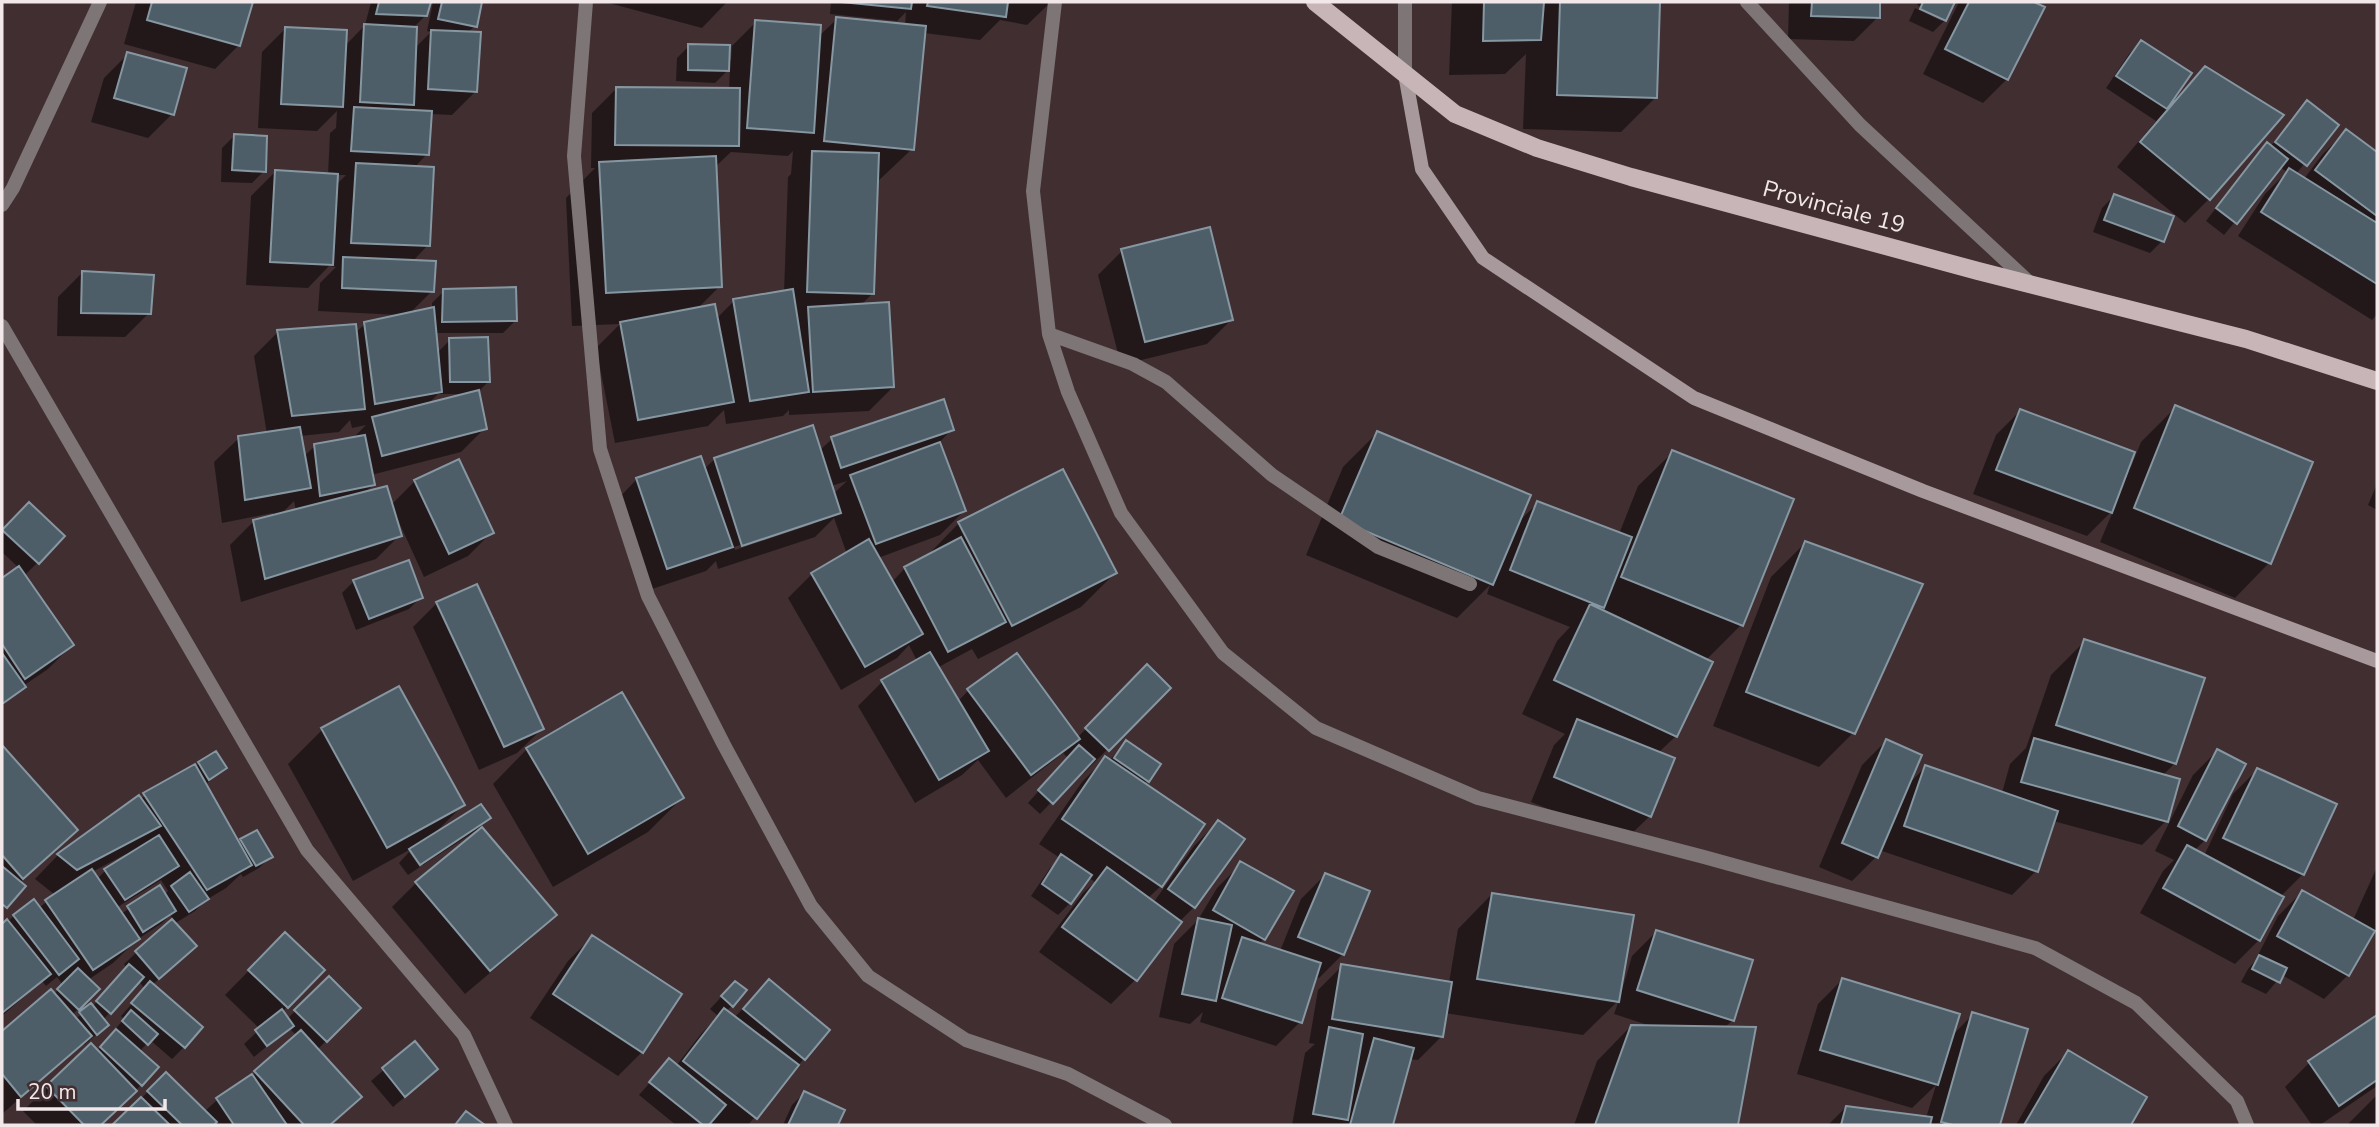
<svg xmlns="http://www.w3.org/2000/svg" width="2379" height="1127" viewBox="0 0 2379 1127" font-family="'Nunito Sans',sans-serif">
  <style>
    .shadow { fill: #0007; fill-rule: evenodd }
    .building { fill: #4e5e68; stroke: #8697a2; stroke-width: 2 }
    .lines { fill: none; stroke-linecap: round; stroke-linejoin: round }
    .street { stroke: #7e7576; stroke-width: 14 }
    .secondary { stroke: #a8999c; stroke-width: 14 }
    .primary { stroke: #c8b5b8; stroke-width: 18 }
    .labels { text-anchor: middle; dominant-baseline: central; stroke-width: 6; stroke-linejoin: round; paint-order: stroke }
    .street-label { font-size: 23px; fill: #f3e8e9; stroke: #402e31 }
  </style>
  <rect width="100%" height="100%" fill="#402e31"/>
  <path class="shadow" d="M136 2H251L239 45 215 69 124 44Z
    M371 2H429L426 15 415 26 414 49 431 32 427 31 433 2H480L475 26 467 33 476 91 452 115 430 114 427 154 414 168 428 245 412 262 432 291 409 314 432 310V303L444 291 515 321 503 333H435L437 353 450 340 488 382 478 392 485 428 461 452 371 475 373 485 364 493 391 505 415 481 492 532 468 556 424 577 398 520 396 521 400 535 376 559 241 602 230 545 254 521 273 516V513L222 523 214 462 239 438 267 434 254 356 278 332 355 333 365 324 400 315 318 311 320 283 336 267 329 266 308 288 246 285 251 196 275 172 328 175 330 133 336 128 337 111 317 131 258 128 262 52 286 28 345 46 365 25ZM337 175H346L336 185ZM438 394H465L427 405ZM350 420 352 428 366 425 351 440 315 446 303 457 300 436 339 432ZM294 501 296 511 281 514Z
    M605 2H727L702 28Z
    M831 2H1051L1027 25 1000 20 980 40 924 33 912 149 876 183 872 294 861 305 893 387 869 411 789 415V410L783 416 726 424 724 410 708 426 615 443 596 348 620 324 572 326 566 198 595 168H591L592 113 616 89H729L730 68 715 83 676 81 677 58 689 46 731 60 732 46 756 22 818 37 837 19 905 25 906 12 897 21 830 14ZM793 151 791 174 788 177 784 293 734 301 716 319 697 309 720 286 715 167 731 152 788 156Z
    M1452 2H1658L1655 98 1621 132 1523 129 1526 54 1505 74 1449 75Z
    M1789 2H1879L1878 17 1854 41 1788 39Z
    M1919 2H1953L1945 20 1933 32 1909 21 1915 8 1942 21V17L1917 5Z
    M1959 2H2031L2043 8 2007 79 1983 103 1923 74Z
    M2141 42 2175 99 2205 68 2209 199 2185 223 2117 167 2156 121 2106 88 2129 54Z
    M128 54 172 114 148 138 91 122 104 78Z
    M2307 102 2336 125 2296 174 2304 179 2322 155 2346 131 2377 154V314L2372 320 2238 236 2265 194 2287 172 2280 167 2224 235 2206 221 2255 157 2267 145 2270 147Z
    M234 136 264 171 252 183 221 182 222 148Z
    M2114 196 2162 241 2150 253 2093 232 2102 208Z
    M1122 251 1231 320 1207 344 1121 365 1098 275Z
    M82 273 149 313 125 337 57 336 58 297Z
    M2176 407 2311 463 2269 563 2235 598 2100 542 2114 509 2087 536 1973 494 1996 435 2020 411 2131 467 2141 442Z
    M952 429 939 443 964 511 940 535 878 558 892 582 905 568 925 558 959 523 1115 573 1081 607 978 659 972 649 937 668 957 702 968 691 1077 738 1147 666 1168 688 1084 773 1081 771 1040 814 1028 803 1068 758 1063 753 1006 798 978 760 962 775 915 803 858 706 882 682 917 661 909 645 897 658 841 690 788 598 812 574 847 554 834 518 815 537 718 569 716 561 706 571 643 592 613 504 637 479 704 469 715 459 819 451 832 439ZM847 481 833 494 831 486ZM813 521V524L735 550 734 547Z
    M1377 433 1517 523 1538 503 1619 534 1638 486 1673 452 1792 500 1741 625 1706 660 1676 736 1658 753 1650 816 1625 840 1531 802 1554 745 1565 734 1522 714 1557 641 1570 627 1487 594 1490 585 1457 618 1306 555 1343 467Z
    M2377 484V510L2368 505Z
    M29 504 38 562 24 576 72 645 48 669 23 686 2 706V580L19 568 2 552V532Z
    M1805 543 1853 733 1819 767 1713 726 1771 577Z
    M354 581 421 597 409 609 356 630 342 593Z
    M437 603 542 729 517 753 479 770 413 627Z
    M2085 641 2175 763 2162 776 2166 821 2142 845 2053 821 2036 871 2012 895 1879 850 1876 857 1852 881 1819 867 1862 765 1886 741 1907 786 1925 767 2002 793 2010 764 2026 748 2051 675Z
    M622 694 682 798 648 832 553 887 493 784 527 749Z
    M322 730 463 805 434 834 489 818 480 827 554 915 530 939 465 994 392 907 416 883 481 830 480 828 423 865 411 849 353 881 288 764Z
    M1126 742 1147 780 1144 784 1161 886 1147 899 1153 903 1194 846 1218 822 1194 907 1180 921 1135 980 1111 1004 1039 952 1083 893 1095 882 1088 877 1070 903 1058 915 1031 896 1050 868 1060 858 1039 844 1082 782 1106 758 1109 761Z
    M2 748 76 830 20 883 2 911Z
    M2217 751 2205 840 2194 851 2204 856 2233 794 2257 770 2303 874 2280 897 2259 940 2235 964 2140 913 2163 871 2174 860 2155 851 2193 775Z
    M200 763 225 768 205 785 238 844 241 841 271 856 259 868 243 877 241 874 226 888 206 900 195 911 174 924 183 958 152 985 184 1047 172 1059 150 1040 139 1052 141 1085 100 1125H37L23 1111 90 1045 97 1051 112 1035 111 1034 124 1019 121 1016 145 989 138 980 103 1020 107 1025 95 1036 84 1045 83 1043 2 1114V1033L51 991 54 994 63 985 57 977 46 986 42 981 2 1016V926L14 916 39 908 55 895 35 879 58 855 138 797 140 799ZM126 854 127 857 106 870 97 879 92 872ZM161 880 168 891 164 895 159 888 121 914 116 908ZM170 915 174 920 136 953 124 964 127 968 92 1007 75 1019 72 1015 98 989 88 980 113 963 138 939 162 923Z
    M409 852 420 867 408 875 399 863Z
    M1241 864 1264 939 1258 944 1280 951 1301 899 1325 875 1343 954 1319 978 1315 977 1300 1022 1276 1046 1200 1022 1203 1012 1190 1024 1159 1017 1174 944 1198 920 1217 888Z
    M2377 867V931L2374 930 2348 975 2324 999 2282 975 2266 994 2241 982 2248 969 2255 961 2278 916 2302 892 2353 920Z
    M1492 894 1622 990 1632 956 1656 932 1733 1020 1724 1028 1754 1029 1736 1125H1574L1597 1061 1631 1026H1651L1614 1014 1619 1000 1583 1035 1445 1013 1442 1036 1418 1060 1409 1059 1391 1125H1292L1305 1053 1315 1044 1309 1043 1318 990 1342 966 1449 983 1458 929Z
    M285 934 323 970 282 1012 287 1019 329 978 359 1008 317 1050 360 1097 331 1125H114L166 1074 204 1112 217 1100 253 1075 297 1036 289 1028 254 1057 244 1044 260 1029 225 995Z
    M592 937 642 1052 618 1076 530 1018 568 961Z
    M1842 980 1952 1036 1973 1014 2026 1030 1998 1125H1828L1846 1107 1926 1118 1936 1085 1912 1108 1797 1074 1818 1004Z
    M769 981 827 1031 748 1125H711L708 1123 707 1125H676L639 1095 669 1061 676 1066 701 1034 718 1016 710 1009 723 995 732 1006 726 1011 734 1018Z
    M2377 1017V1086L2320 1125H2312L2285 1087 2309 1063Z
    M415 1043 424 1081 393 1107 371 1081Z
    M2068 1052 2145 1097 2129 1125H2016L2044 1076Z
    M804 1093 843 1110 836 1125H783L792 1105Z
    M2377 1095V1125H2347Z"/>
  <path class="building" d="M152 2H253L240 46 147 20Z
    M379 2H431L427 16 376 14Z
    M442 2H482L477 27 438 19Z
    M841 2H912L911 9Z
    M928 2H1008L1006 17 927 6Z
    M1484 2H1544L1541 40 1483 41Z
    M1560 2H1660L1657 98 1557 95Z
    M1812 2H1880V18L1811 16Z
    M1923 2H1955L1946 21 1920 9Z
    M1969 2H2034L2045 7 2008 80 1945 49Z
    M836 17 926 26 914 150 824 141Z
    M755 20 821 25 814 133 747 128Z
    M364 24 417 27 414 105 360 102Z
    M285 27 347 30 343 107 281 104Z
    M431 30 481 32 477 92 428 89Z
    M2141 40 2192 73 2167 109 2116 76Z
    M688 44 730 45 729 71 688 70Z
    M127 52 187 68 174 115 114 98Z
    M2205 66 2284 115 2210 200 2140 142Z
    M616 87 740 88 739 146 615 145Z
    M2307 100 2339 125 2307 166 2275 142Z
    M354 107 432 111 429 155 351 151Z
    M2346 129 2377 152V216L2315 170Z
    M234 134 267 136 266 172 232 170Z
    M2267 142 2288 159 2237 224 2216 208Z
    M812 151 879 153 874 294 807 292Z
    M716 156 722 287 606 293 599 162Z
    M356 163 434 167 430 246 351 243Z
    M2289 168 2377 223V284L2261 212Z
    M275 170 338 174 333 265 270 262Z
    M2114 194 2174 216 2164 242 2104 220Z
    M1210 227 1233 320 1145 342 1121 249Z
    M343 257 436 261 434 292 342 288Z
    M82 271 154 275 151 314 81 313Z
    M516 287 517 321 442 322 443 289Z
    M793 289 809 392 750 401 733 299Z
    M889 302 894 387 813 392 808 307Z
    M715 304 734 402 638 420 620 322Z
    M434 307 442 392 375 404 364 322Z
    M356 324 365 409 292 416 277 330Z
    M488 337 490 382H450L449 338Z
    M479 390 487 429 382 456 372 417Z
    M944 399 954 430 841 468 831 437Z
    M2175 405 2313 462 2271 564 2134 508Z
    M2020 409 2135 452 2112 513 1996 470Z
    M813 425 841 513 742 546 714 458Z
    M300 427 311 488 245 500 238 436Z
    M1377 431 1531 495 1493 585 1339 520Z
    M365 435 375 485 320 496 314 444Z
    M940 442 966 511 876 544 850 475Z
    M1672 450 1794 499 1743 626 1621 577Z
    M701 456 733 547 667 569 636 478Z
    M459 459 494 533 449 554 414 480Z
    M1063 469 1117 573 1012 626 958 522Z
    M387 486 402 536 265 579 253 520Z
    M1537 501 1632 537 1604 608 1510 570Z
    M29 502 65 536 39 564 2 530Z
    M961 537 1006 622 948 652 904 567Z
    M869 539 923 634 865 667 811 573Z
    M1805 541 1923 584 1855 734 1746 692Z
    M409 560 423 598 369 619 353 580Z
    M19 566 74 645 25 679 2 644V578Z
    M477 584 544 729 504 747 436 602Z
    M1590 604 1713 662 1677 737 1554 680Z
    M2084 639 2205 678 2176 764 2056 725Z
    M930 652 989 751 939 780 881 680Z
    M2 653 26 687 2 704Z
    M1017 653 1080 739 1031 775 967 689Z
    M1147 664 1171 688 1109 751 1085 728Z
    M399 686 465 805 387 848 321 728Z
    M622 692 684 798 588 854 526 748Z
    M1577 719 1675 758 1651 817 1554 777Z
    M2034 738 2180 779 2168 822 2021 782Z
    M1886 739 1922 755 1878 858 1842 843Z
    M1126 740 1161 764 1149 782 1114 758Z
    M2 745 78 830 23 879 2 855Z
    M1079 745 1095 759 1053 804 1038 790Z
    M2217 749 2246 764 2206 841 2178 826Z
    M216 751 227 768 209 780 198 762Z
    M1105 756 1205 824 1162 887 1062 819Z
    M195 764 252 865 207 890 143 793Z
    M1925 765 2058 811 2038 872 1904 826Z
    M2257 768 2337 804 2304 875 2223 838Z
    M139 795 161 826 77 870 57 854Z
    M481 804 491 818 420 865 409 849Z
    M1218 820 1245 839 1195 908 1168 889Z
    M482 827 557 915 490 971 415 882Z
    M257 830 273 857 256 866 240 839Z
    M159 835 179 866 125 900 104 869Z
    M2187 845 2284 897 2260 941 2163 888Z
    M1061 854 1092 875 1071 904 1042 884Z
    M1240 861 1294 891 1265 940 1213 910Z
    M2 866 26 886 7 908 2 904Z
    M1107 867 1182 922 1137 981 1062 927Z
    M92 869 140 939 93 970 45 900Z
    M190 872 209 899 189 912 171 886Z
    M1325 873 1370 891 1344 955 1298 937Z
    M160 885 176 911 143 932 127 906Z
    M2302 890 2375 931 2349 976 2277 936Z
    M1492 893 1634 915 1619 1002 1477 979Z
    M34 899 79 959 59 975 13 915Z
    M1198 918 1232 925 1216 1001 1182 994Z
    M7 919 51 974 2 1013V924Z
    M172 919 197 946 159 979 135 951Z
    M1656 930 1753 960 1734 1021 1637 990Z
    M285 932 325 970 288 1008 248 970Z
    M592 935 682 994 643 1053 553 994Z
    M1242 937 1321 963 1302 1023 1222 998Z
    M2259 955 2287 968 2280 983 2252 969Z
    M129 964 144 977 111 1014 96 1001Z
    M1341 964 1452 982 1443 1037 1332 1019Z
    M78 968 100 989 79 1010 57 989Z
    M329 976 361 1008 327 1042 294 1010Z
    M1842 978 1960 1014 1938 1085 1820 1050Z
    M769 979 830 1030 805 1060 743 1009Z
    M150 981 203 1027 185 1048 131 1003Z
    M735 981 747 990 733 1007 721 996Z
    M51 989 92 1036 21 1097 2 1074V1031Z
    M91 1003 109 1025 97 1035 79 1012Z
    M724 1008 799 1065 757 1119 683 1061Z
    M282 1009 294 1026 267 1046 255 1030Z
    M131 1010 158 1034 148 1045 122 1021Z
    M1972 1012 2028 1029 2000 1125H1953L1941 1122Z
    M2377 1015V1080L2339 1106 2308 1061Z
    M1631 1025 1756 1027 1738 1125H1595Z
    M1329 1027 1363 1034 1348 1120 1313 1114Z
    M116 1029 159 1067 142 1086 100 1047Z
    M301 1030 362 1097 330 1125H304L254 1071Z
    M1374 1038 1414 1048 1393 1125H1350Z
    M415 1041 438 1069 405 1097 382 1068Z
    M91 1043 137 1091 101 1125H84L46 1086Z
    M2068 1050 2147 1097 2131 1125H2024Z
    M669 1058 726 1105 709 1125H703L649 1082Z
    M166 1072 217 1122 214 1125H182L147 1091Z
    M252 1074 287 1125H234L216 1098Z
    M804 1091 845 1110 838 1125H788Z
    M141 1097 170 1125H112Z
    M1846 1106 1932 1117 1930 1125H1841Z
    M466 1111 485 1125H455Z"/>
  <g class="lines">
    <path class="street" d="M586 2 574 156 600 449 648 596 724 745 811 906 868 976 966 1040 1068 1074 1165 1125
      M1055 2 1033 191 1049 334 1068 392 1121 513 1223 653 1316 728 1478 798 1704 857 2035 948 2136 1003 2237 1101 2247 1125
      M1747 2 1860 125 2031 284
      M1405 74V2
      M2 205 13 188 100 2
      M2 326 307 850 464 1035 506 1125
      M1049 334 1133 364 1166 382 1272 475 1378 547 1470 584"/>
    <path class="secondary" d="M1405 74 1422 169 1483 258 1694 398 1923 491 2377 661"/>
    <path class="primary" d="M1315 2 1455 114 1537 148 1631 177 1978 271 2246 339 2377 381"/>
  </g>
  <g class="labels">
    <g class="street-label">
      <text transform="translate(1834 207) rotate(15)">Provinciale 19</text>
    </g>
  </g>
  <rect width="2379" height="1127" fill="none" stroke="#f3e8e9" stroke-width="7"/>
  <path d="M18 1099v10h147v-10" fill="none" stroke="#f3e8e9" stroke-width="3.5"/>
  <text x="28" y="1099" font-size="21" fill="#f3e8e9" stroke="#402e31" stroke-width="5" paint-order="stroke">20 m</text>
</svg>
